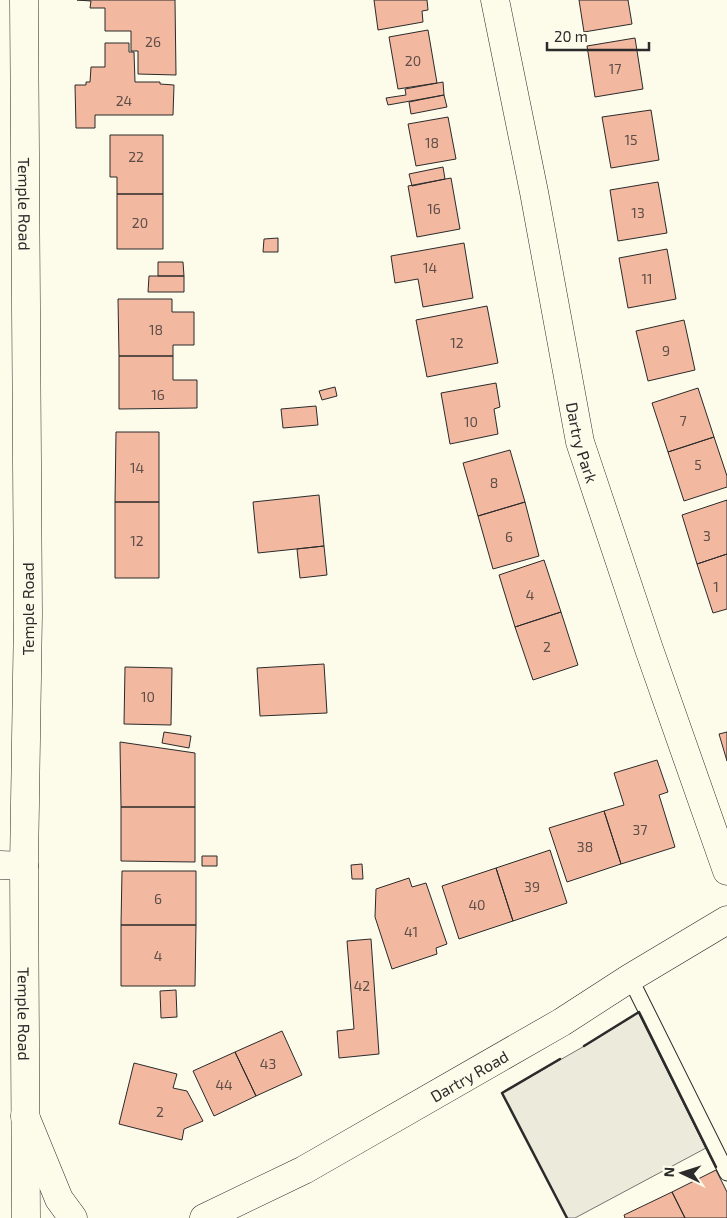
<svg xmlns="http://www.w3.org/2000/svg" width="727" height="1218" viewBox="0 0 727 1218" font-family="'Exo 2',sans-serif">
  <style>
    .parking { fill: #eceadb; stroke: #74746e }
    .building { fill: #f2b8a0; stroke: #2b2b2b }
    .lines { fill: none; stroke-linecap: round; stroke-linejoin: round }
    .lane-casing { stroke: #2b2b2b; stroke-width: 17 }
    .street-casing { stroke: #2b2b2b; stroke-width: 29 }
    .secondary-casing { stroke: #2b2b2b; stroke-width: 29 }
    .lane { stroke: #fdfbea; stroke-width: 15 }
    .street { stroke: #fdfbea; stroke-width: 28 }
    .secondary { stroke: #fdfbea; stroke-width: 28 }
    .wall { stroke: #2b2b2b; stroke-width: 2.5 }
    .labels { text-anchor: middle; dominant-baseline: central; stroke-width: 4; stroke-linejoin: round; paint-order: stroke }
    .number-label { font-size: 14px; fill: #5d4e48 }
    .street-label { font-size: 16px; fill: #2b2b2b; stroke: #fdfbea }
  </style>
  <rect width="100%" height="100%" fill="#fdfbea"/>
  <path class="parking" d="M639 1012 706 1148 575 1218H567L502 1093 588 1044Z"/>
  <path class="building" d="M77 0H175L176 75 138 74V51H131V31H105V8H90L91 1Z
    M374 0H427L428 10 422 11 423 22 378 30Z
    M579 0H628L632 24 584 32Z
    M428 30 437 83 398 89 389 37Z
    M635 38 643 89 595 97 587 46Z
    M105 43H129V52H134L135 82H160V84L174 85 173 115H95V128H76L75 85H86V82H90L91 67H105Z
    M443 82 444 95 388 105 386 98 406 95 405 89Z
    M444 95 447 107 411 114 409 102Z
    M651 110 659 160 611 168 602 117Z
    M448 117 456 159 416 166 408 124Z
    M110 135H163V194H117V177H110Z
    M443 167 445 179 412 186 409 174Z
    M451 178 460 229 417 237 408 186Z
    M658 182 667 233 618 241 610 190Z
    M117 194H163V249H117Z
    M278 238V252H263L264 239Z
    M464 243 473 298 423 307 418 279 395 283 391 256Z
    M667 249 676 299 628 308 619 258Z
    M158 262H183L184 276H158Z
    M149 276H184V292H148Z
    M118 299H172V312H194V345H173V356H119Z
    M487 306 498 363 427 377 416 320Z
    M684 320 695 370 648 381 636 331Z
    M119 356H173V380H197V408L119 409Z
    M496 383 500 407 494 409 498 434 450 444 441 393Z
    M335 387 337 396 322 400 319 391Z
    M698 388 714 437 668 452 652 403Z
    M316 406 318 425 283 428 281 409Z
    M116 432H159V502H115Z
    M714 437 727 476V487L684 501 668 452Z
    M510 450 525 502 478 516 463 463Z
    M319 495 324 546 258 553 253 502Z
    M727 500V554L697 564 682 515Z
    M115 502H159V578H115Z
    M525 502 539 556 493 569 478 516Z
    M324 546 327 575 300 578 297 549Z
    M727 554V609L713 613 697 564Z
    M544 560 561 612 515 627 499 575Z
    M561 612 578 665 533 680 515 627Z
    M324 664 327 713 260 716 257 668Z
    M125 667 172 668 171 725 124 724Z
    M164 732 191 736 189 748 162 743Z
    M727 732V761L719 734Z
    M120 742 195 753V807H121Z
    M657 760 668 792 659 795 675 847 621 864 604 811 624 805 614 773Z
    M121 807H195V862L121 861Z
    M604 811 621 864 567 882 549 828Z
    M550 850 567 903 513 921 496 868Z
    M202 856H217V866H202Z
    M362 864 363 879H352L351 865Z
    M496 868 513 921 459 939 442 886Z
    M122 871H196V925H121Z
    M409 878 412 887 426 883 447 944 436 948 437 954 392 969 375 917 376 889Z
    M121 925H196L195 986H121Z
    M371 939 379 1054 339 1058 337 1031 354 1029 347 941Z
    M176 990 177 1017 161 1018 160 991Z
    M282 1031 302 1075 256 1096 235 1052Z
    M235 1052 256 1096 214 1116 193 1071Z
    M134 1063 177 1074 173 1088 187 1091 203 1121 184 1129 182 1140 119 1124Z
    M716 1170 727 1192V1218H685L672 1192Z
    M672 1192 685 1218H625L624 1215Z"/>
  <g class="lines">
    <defs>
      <path id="lane" d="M630 978 727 1173"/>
      <g id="street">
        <path id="s1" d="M24 0 28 614 24 866 26 1218"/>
        <path id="s2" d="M495 0 534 192 580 442 649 649 727 871"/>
        <path d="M0 865 24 866"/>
      </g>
      <g id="secondary">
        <path d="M25 1116 59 1199 73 1218"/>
        <path id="s3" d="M204 1218 304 1170 562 1022 630 978 727 920"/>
      </g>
    </defs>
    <use href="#lane" class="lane-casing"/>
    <use href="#street" class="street-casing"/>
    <use href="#secondary" class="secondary-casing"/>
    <use href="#lane" class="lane"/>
    <use href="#street" class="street"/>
    <use href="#secondary" class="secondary"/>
    <path class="wall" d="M584 1046 639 1012 716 1167
      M560 1059 502 1093 567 1218"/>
  </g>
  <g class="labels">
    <g class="number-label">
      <text x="153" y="41">26</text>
      <text x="413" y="60">20</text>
      <text x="615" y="68">17</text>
      <text x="124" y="100">24</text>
      <text x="631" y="139">15</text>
      <text x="432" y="142">18</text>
      <text x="136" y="156">22</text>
      <text x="434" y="208">16</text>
      <text x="638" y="212">13</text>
      <text x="140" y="222">20</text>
      <text x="430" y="267">14</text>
      <text x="647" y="278">11</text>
      <text x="156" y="329">18</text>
      <text x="457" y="342">12</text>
      <text x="666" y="350">9</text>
      <text x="158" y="394">16</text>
      <text x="683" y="420">7</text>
      <text x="471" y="421">10</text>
      <text x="698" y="464">5</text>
      <text x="137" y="467">14</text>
      <text x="494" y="482">8</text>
      <text x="707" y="535">3</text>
      <text x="509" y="536">6</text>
      <text x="137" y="540">12</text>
      <text x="716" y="586">1</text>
      <text x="530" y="594">4</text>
      <text x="547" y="646">2</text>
      <text x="148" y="696">10</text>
      <text x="640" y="829">37</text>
      <text x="585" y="846">38</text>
      <text x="532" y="886">39</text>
      <text x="158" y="898">6</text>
      <text x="477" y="904">40</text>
      <text x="411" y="931">41</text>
      <text x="158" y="955">4</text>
      <text x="362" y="985">42</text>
      <text x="268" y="1063">43</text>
      <text x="224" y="1084">44</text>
      <text x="160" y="1111">2</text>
    </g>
    <g class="street-label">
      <text stroke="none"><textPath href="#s1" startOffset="204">Temple Road</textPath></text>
      <text stroke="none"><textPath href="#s2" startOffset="451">Dartry Park</textPath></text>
      <text transform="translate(27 609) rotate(-90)">Temple Road</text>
      <text stroke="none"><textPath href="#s1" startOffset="1014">Temple Road</textPath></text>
      <text stroke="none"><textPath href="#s3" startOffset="301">Dartry Road</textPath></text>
    </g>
  </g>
  <g transform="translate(682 1173) rotate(274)" stroke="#fdfbea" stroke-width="4" paint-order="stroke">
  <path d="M0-4L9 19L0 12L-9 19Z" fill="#2b2b2b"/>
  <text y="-8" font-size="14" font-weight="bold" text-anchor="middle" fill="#2b2b2b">N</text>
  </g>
  <path d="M547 42v8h102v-8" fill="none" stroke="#2b2b2b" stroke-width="2.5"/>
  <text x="554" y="42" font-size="15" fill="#2b2b2b" stroke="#fdfbea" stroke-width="4" paint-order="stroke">20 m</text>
</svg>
